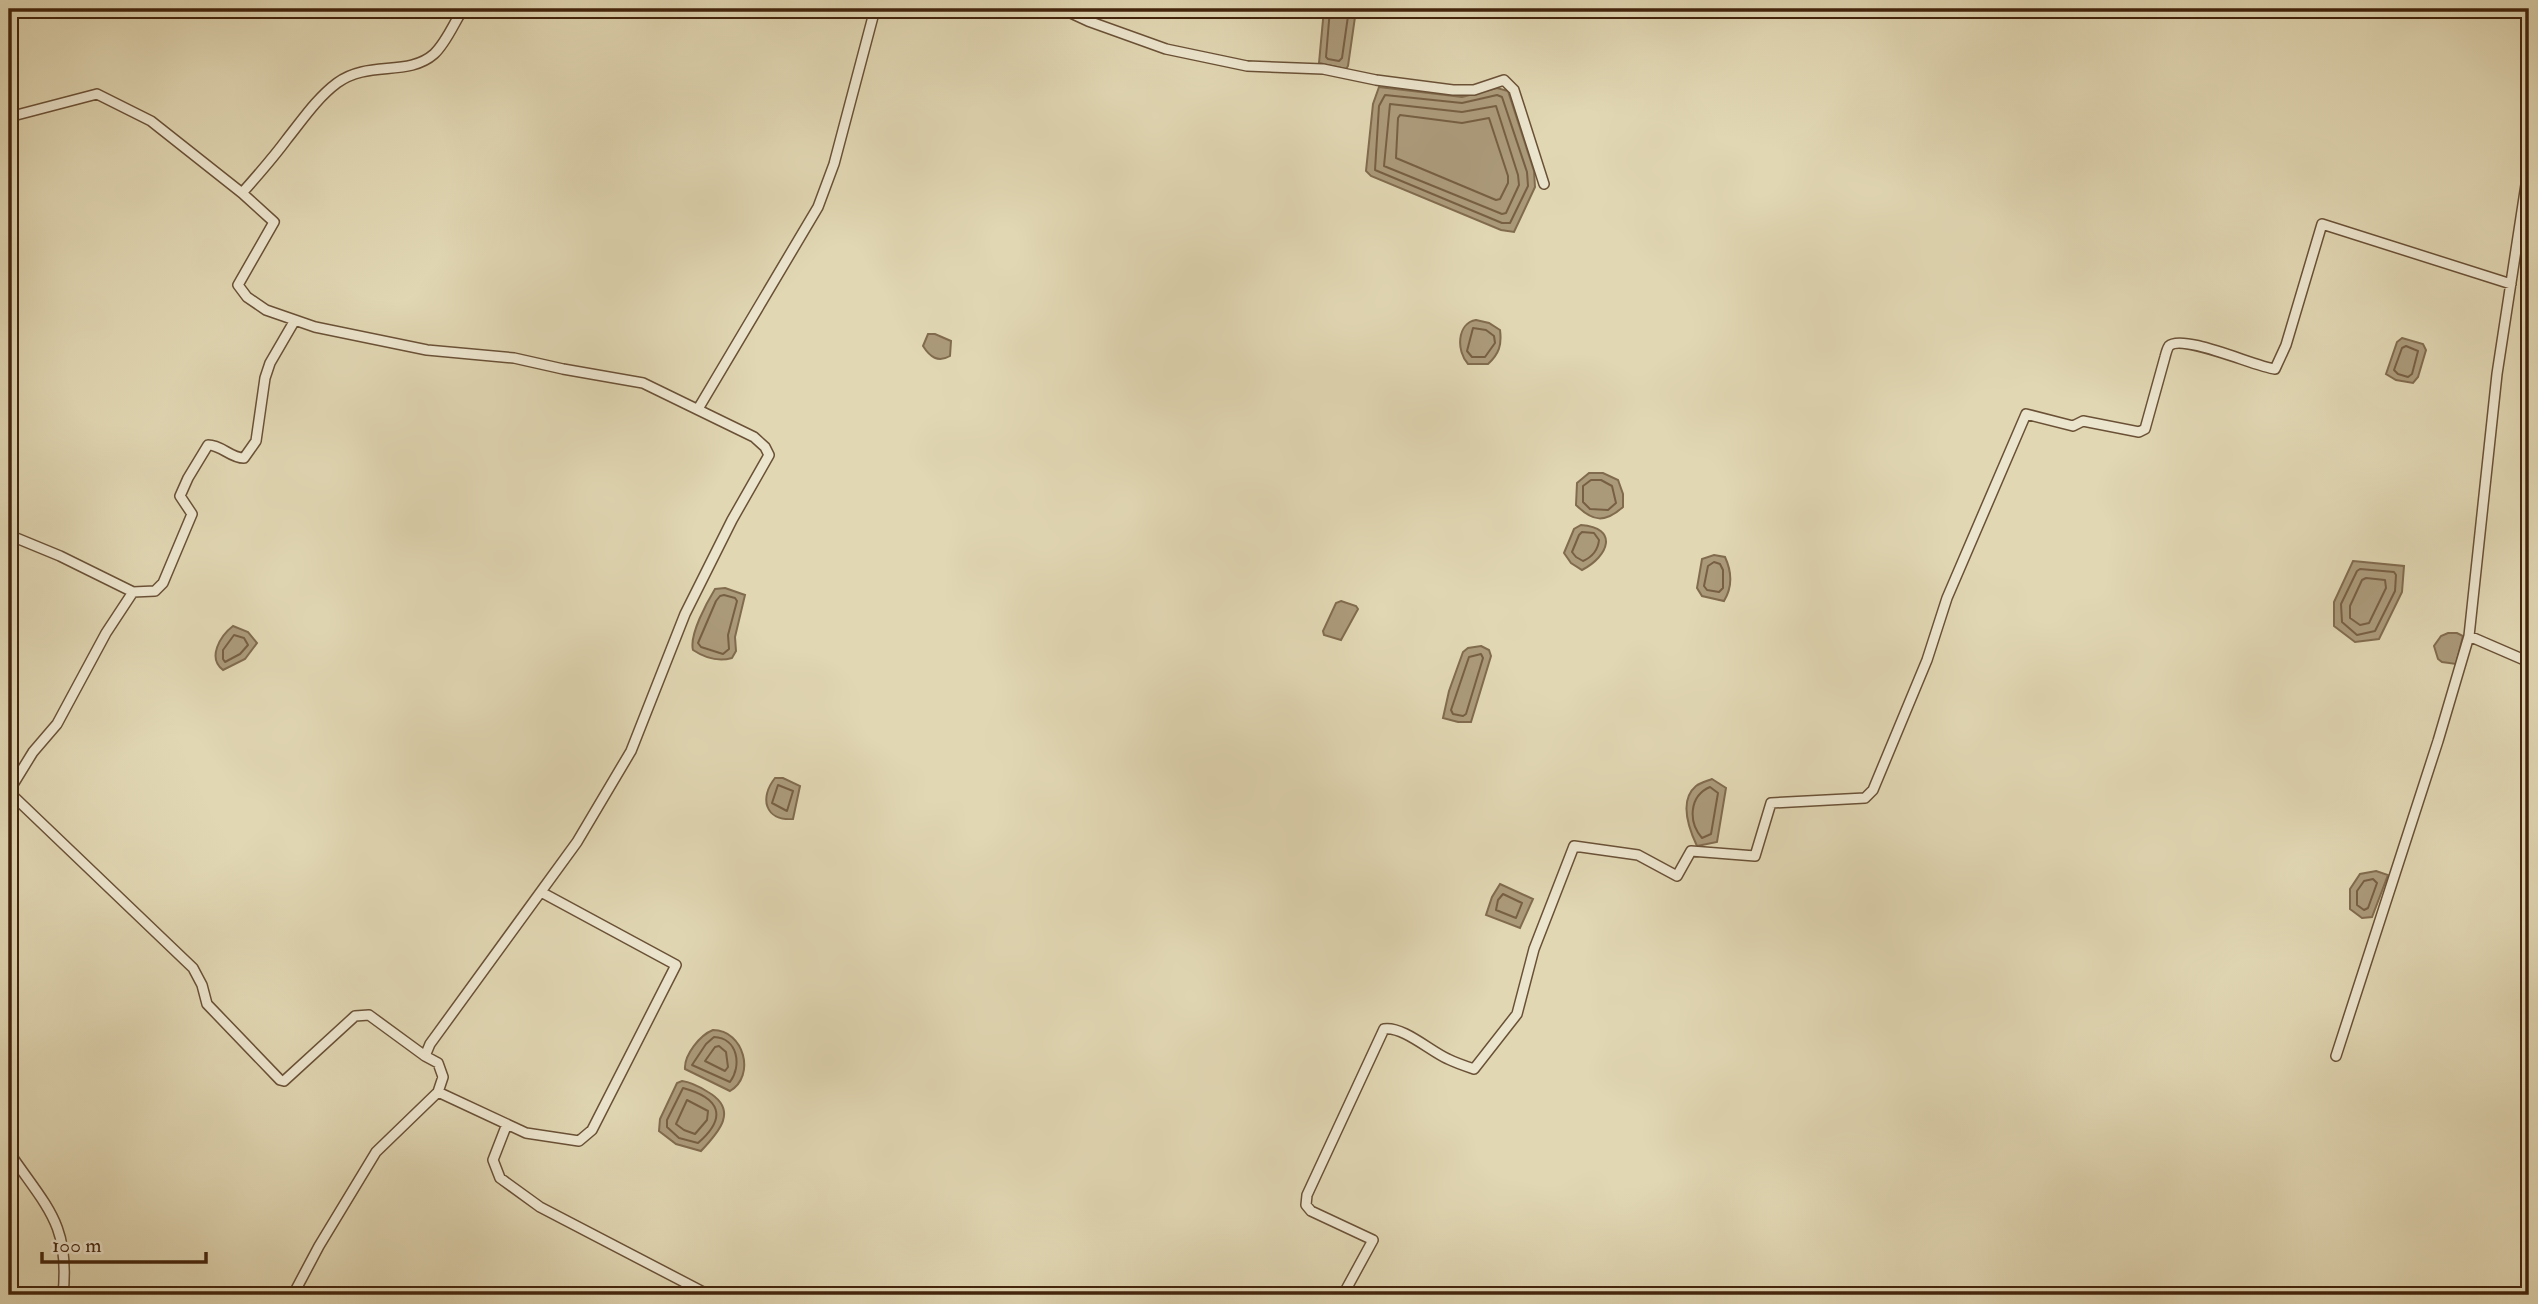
<svg xmlns="http://www.w3.org/2000/svg" width="2538" height="1304" viewBox="0 0 2538 1304" font-family="'IM FELL Double Pica',serif">
  <style>
    .water { fill: #ab9a7a; stroke: #816b4e; stroke-width: 2 }
    .lines { fill: none; stroke-linecap: round; stroke-linejoin: round }
    .shore { stroke: #775f43; stroke-width: 2 }
    .minor-casing { stroke: #6a5136; stroke-width: 12 }
    .minor { stroke: #ece5ce; stroke-width: 9 }
  </style>
  <rect width="100%" height="100%" fill="#e1d7b3"/>
  <filter id="stains"><feTurbulence type="fractalNoise" baseFrequency=".00286" numOctaves="4"/><feColorMatrix values="0 0 0 0 .2 0 0 0 0 .09 0 0 0 0 .02 0 0 0 .5 -.17"/></filter>
  <radialGradient id="worn" r=".72"><stop offset=".6" stop-color="#630" stop-opacity="0"/><stop offset="1" stop-color="#630" stop-opacity=".3"/></radialGradient>
  <path class="water" d="M1324 9H1397L1395 13 1356 10 1348 66 1346 69 1319 63Z
    M1379 87 1462 97 1497 88 1508 91 1534 171 1535 187 1514 232 1501 230 1371 176 1366 171 1373 104Z
    M1476 320 1489 323 1500 330C1502 345 1499 354 1488 364H1468C1456 351 1457 323 1476 320Z
    M928 334H935L951 341 950 356C938 363 930 357 923 346Z
    M2402 338 2423 344 2426 350 2418 377 2413 383 2396 380 2386 374 2397 342Z
    M1589 473H1603L1618 480 1623 494V507C1605 523 1593 522 1576 505L1577 483Z
    M1581 525C1619 528 1609 556 1582 570L1571 563 1564 553 1574 529Z
    M1714 555 1725 557C1732 572 1733 586 1724 601L1702 596 1697 588 1702 559Z
    M2353 561 2404 566 2402 592 2379 639 2355 642 2334 626V602Z
    M725 588 745 595 735 637 736 651 732 658C718 662 705 658 693 650 689 635 707 602 715 589Z
    M1341 601 1356 606 1358 609 1341 640 1324 635 1323 631 1336 603Z
    M233 626 248 632 257 643 245 659 223 670C207 658 220 636 233 626Z
    M2448 633H2457L2463 636 2456 664 2442 662 2438 659 2434 646 2441 636Z
    M1481 646 1489 650 1491 656 1471 722H1458L1443 718 1449 691 1463 652 1468 648Z
    M775 778H783L800 786 793 819C765 821 759 798 775 778Z
    M1712 779 1726 788 1717 842 1697 846C1689 829 1678 801 1696 786 1700 783 1707 781 1712 779Z
    M2376 871 2388 875 2372 917 2362 918 2350 909V889L2360 874Z
    M1500 884 1533 899 1520 928 1486 915 1492 897Z
    M713 1030C744 1030 756 1076 730 1091L685 1069C684 1055 700 1035 713 1030Z
    M682 1081C691 1082 700 1087 708 1092 739 1110 719 1132 701 1151L676 1144 659 1131 660 1119 677 1083Z"/>
  <g class="lines">
    <path class="shore" d="M1330 9 1326 57 1328 59 1339 61 1342 58 1349 9
      M1385 95 1462 103 1497 95 1502 97 1527 172 1528 186 1510 223H1502L1375 170 1379 106Z
      M1390 104 1462 112 1496 106 1518 175 1519 185 1506 213 1502 214 1384 166Z
      M1400 115 1462 123 1489 118 1508 176V183L1500 199 1496 200 1396 158 1398 118Z
      M1473 328 1486 330 1494 336 1495 343 1485 357H1472L1467 351Z
      M2406 346 2418 351 2412 374 2408 377 2398 374 2394 370 2402 348Z
      M1591 480H1601L1612 486 1616 503 1608 510 1590 509 1583 502V486Z
      M1582 532 1594 533 1599 540C1598 550 1592 557 1583 561L1576 557 1572 552 1579 535Z
      M1714 562 1720 564 1723 570V588L1719 592 1707 590 1704 586 1708 566Z
      M2360 569 2394 572 2396 575 2395 591 2375 631 2357 635 2342 622 2341 604 2357 571Z
      M2366 578 2385 580 2386 588 2369 623 2360 625 2350 618V606L2362 580Z
      M724 595 735 598 737 601 728 635 729 649 723 654 701 647 698 643 716 601 720 596Z
      M234 635 244 638 248 645 240 654 225 662 223 659V650Z
      M1481 654 1483 658 1466 714 1463 716 1453 714 1451 710 1469 657Z
      M778 785 793 791 787 811 772 803Z
      M1710 787 1718 793 1711 834 1702 838C1688 822 1689 796 1710 787Z
      M2373 879 2377 883 2368 908 2364 910 2357 905V891L2364 881Z
      M1503 894 1522 903 1516 918 1496 910 1498 900Z
      M714 1037C738 1038 742 1066 730 1082L692 1065 706 1044Z
      M719 1046 726 1052 728 1067 725 1071 705 1061 715 1047Z
      M683 1088C720 1098 728 1117 698 1143L679 1138 667 1127V1120Z
      M687 1100 708 1111 707 1120 695 1134 684 1130 676 1124Z"/>
    <defs>
      <path id="minor" d="M1062 9 1088 21 1166 49 1247 66 1323 69 1376 80 1453 90H1474L1504 80 1514 90 1544 184
        M9 117 97 94 151 121 242 193 274 222 238 285 247 297 266 310 315 327 427 350 514 358 563 369 643 383 754 437 765 447 769 455 732 520 685 614 631 751 577 842 430 1044 425 1056 438 1063 443 1077 438 1092 376 1152 319 1246 293 1295
        M242 193C258 175 273 158 287 139 303 119 317 98 337 83 368 60 408 77 434 54 446 43 454 23 463 9
        M698 409 818 207 834 164 875 9
        M9 535 60 556 133 592
        M2469 636 2529 662
        M9 791 33 752 57 724 106 633 133 592 155 591 163 583 192 514 180 496 188 478 208 445C222 445 230 458 244 458L256 441 265 378 270 363 295 320
        M9 792 193 968 202 985 207 1004 280 1080 284 1081 355 1016 369 1015 425 1056
        M2336 1056 2438 741 2469 636 2497 374 2529 165
        M438 1092 526 1133 579 1141 592 1130 676 965 541 892
        M507 1124 493 1160 500 1178 540 1207 709 1295
        M9 1155H11C48 1209 70 1225 63 1295
        M1343 1295 1373 1240 1311 1211 1306 1205 1307 1195 1384 1029C1403 1026 1430 1051 1448 1059 1456 1063 1465 1066 1474 1069L1517 1014 1534 949 1574 846 1638 855 1677 876 1691 851 1755 856 1771 803 1865 798 1873 790 1927 660 1947 598 2026 414 2073 426 2083 421 2139 432 2145 429 2165 357C2166 353 2167 349 2169 346 2182 333 2256 367 2275 369L2286 345 2322 224 2511 284"/>
    </defs>
    <use href="#minor" class="minor-casing"/>
    <use href="#minor" class="minor"/>
  </g>
  <rect width="2538" height="1304" fill="none" stroke="#e1d7b3" stroke-width="35"/>
  <rect x="10" y="10" width="2517" height="1283" fill="none" stroke="#43240c" stroke-width="3.5"/>
  <rect x="18" y="18" width="2503" height="1269" fill="none" stroke="#43240c" stroke-width="2"/>
  <path d="M42 1252v10h164v-10" fill="none" stroke="#43240c" stroke-width="3.5"/>
  <text x="52" y="1252" font-size="21" fill="#43240c" stroke="#ece5ce" stroke-width="5" paint-order="stroke">100 m</text>
  <rect width="100%" height="100%" filter="url(#stains)"/>
  <rect width="100%" height="100%" fill="url(#worn)"/>
</svg>
